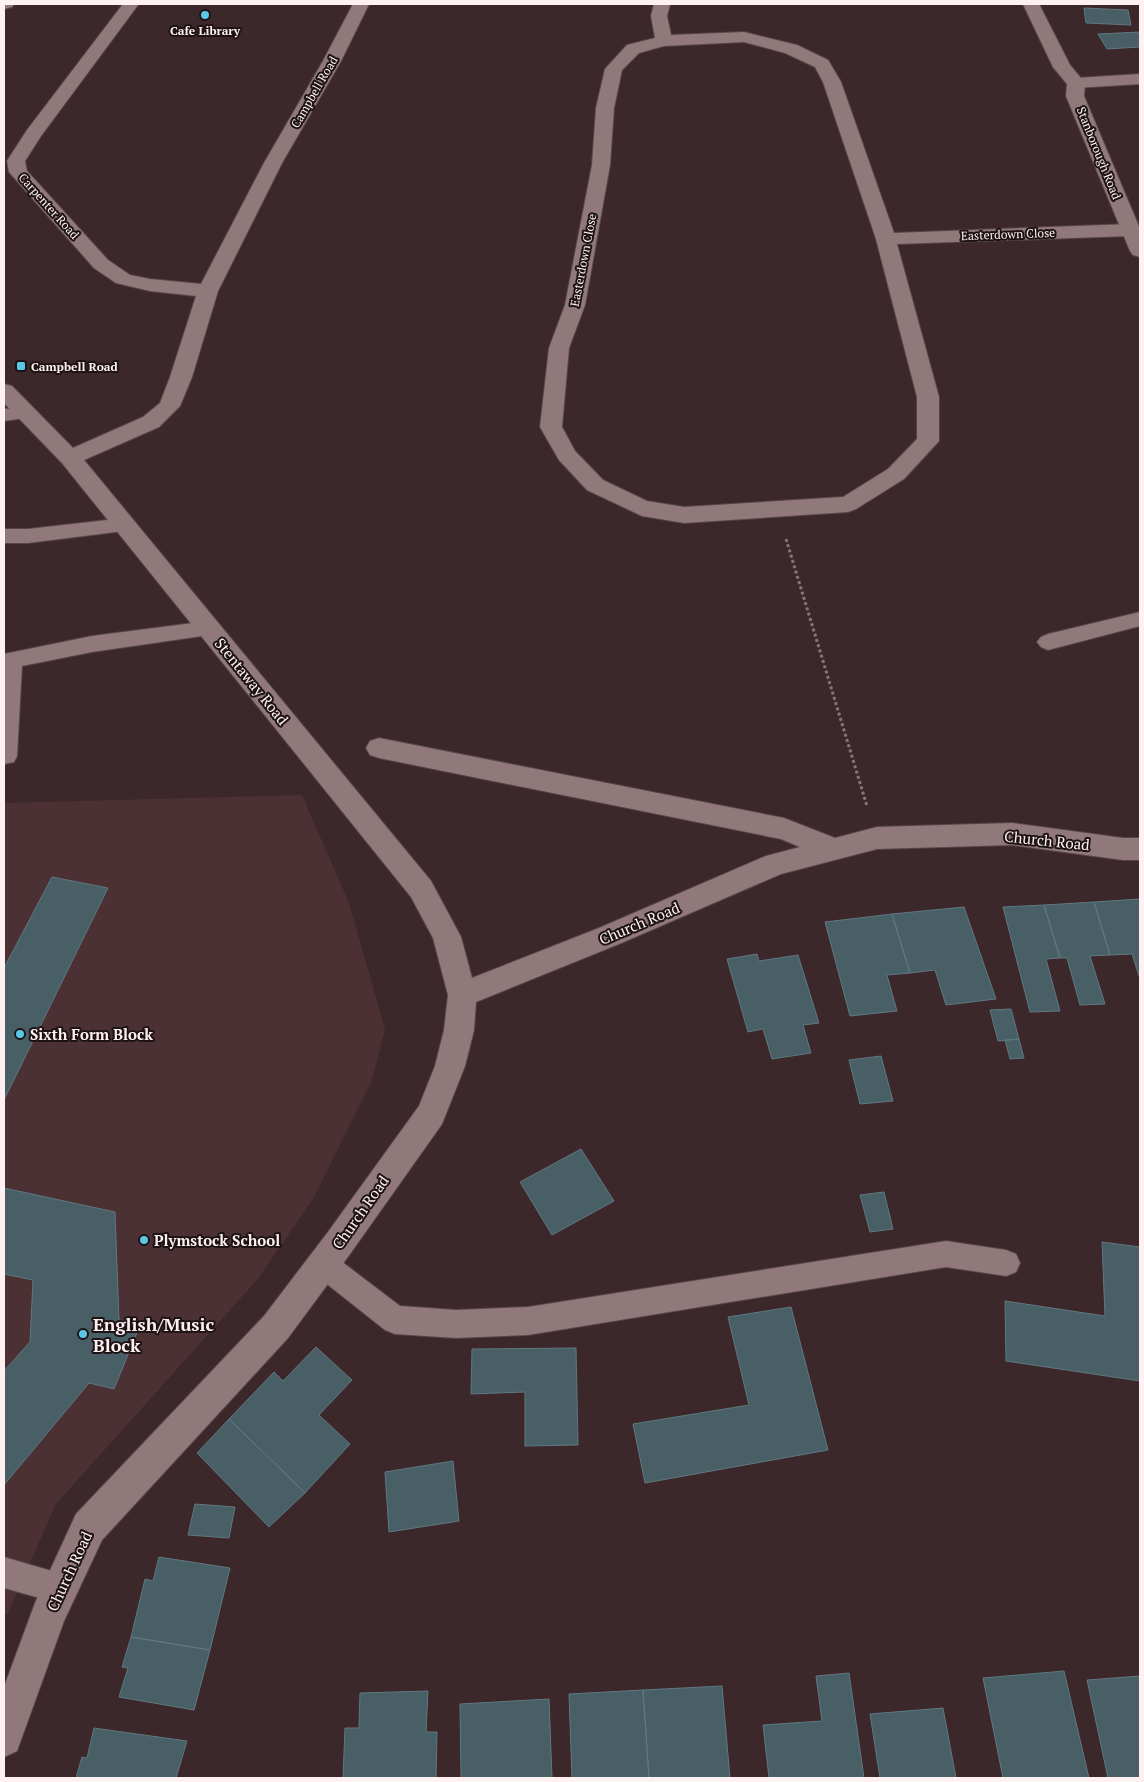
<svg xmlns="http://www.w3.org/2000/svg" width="1144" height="1782" viewBox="0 0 1144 1782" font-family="'PT Serif',serif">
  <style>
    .built { fill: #4b3034 }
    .building { fill: #485f66; stroke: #607880 }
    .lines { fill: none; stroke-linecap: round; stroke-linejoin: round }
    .lane-casing { stroke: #574649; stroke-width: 2 }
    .street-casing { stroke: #574649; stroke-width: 2 }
    .secondary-casing { stroke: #574649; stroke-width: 2 }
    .path { stroke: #887677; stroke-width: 3; stroke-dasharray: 3 2.5; stroke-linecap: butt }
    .lane { fill: #91787b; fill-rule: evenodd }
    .street { fill: #91787b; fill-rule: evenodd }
    .secondary { fill: #91787b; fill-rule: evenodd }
    .poi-dot { fill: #5ac8e5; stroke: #1d1315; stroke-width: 2 }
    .labels { text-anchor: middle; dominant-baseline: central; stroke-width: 4; stroke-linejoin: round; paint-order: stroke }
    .far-poi-label { font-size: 12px; font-weight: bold; fill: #fff1f2; stroke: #1d1315 }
    .far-street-label { font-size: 12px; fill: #fff1f2; stroke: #1d1315 }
    .street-label { font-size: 15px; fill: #fff1f2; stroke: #1d1315 }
    .poi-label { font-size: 15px; font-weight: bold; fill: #fff1f2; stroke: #1d1315; text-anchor: start }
    .near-poi-label { font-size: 18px; font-weight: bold; fill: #fff1f2; stroke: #1d1315; text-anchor: start }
  </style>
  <rect width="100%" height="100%" fill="#3c282a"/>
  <path class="built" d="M302 795 349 903 385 1029 372 1080 313 1199 257 1280 56 1504 7 1615 4 1614V803Z"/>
  <path class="building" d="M1084 8 1128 10 1131 25 1086 23Z
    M1140 32V47L1107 49 1098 34Z
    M52 877 108 888 4 1100V968Z
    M1140 899V979L1132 954 1110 955 1094 902Z
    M1094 902 1110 955 1090 956 1105 1004 1080 1005 1067 958H1060L1044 905Z
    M1044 905 1060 958 1046 959 1060 1011 1030 1012 1003 907Z
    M964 907 996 999 946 1005 935 970 910 973 892 914Z
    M892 914 910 973 887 975 897 1011 850 1016 825 922Z
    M757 954 759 961 798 955 819 1023 803 1025 811 1053 772 1059 763 1029 748 1032 727 959Z
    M1011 1009 1019 1039 998 1041 990 1010Z
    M1019 1039 1024 1058 1010 1059 1005 1040Z
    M881 1056 893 1101 860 1104 849 1060Z
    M581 1149 614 1201 552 1235 520 1182Z
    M4 1188 115 1212 119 1320 140 1325 114 1389 89 1383 4 1485V1371L30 1342 33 1280 4 1274Z
    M884 1192 893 1229 870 1232 860 1195Z
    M1102 1242 1140 1247V1381L1006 1361 1005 1301 1105 1316Z
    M791 1307 828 1450 645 1483 633 1424 749 1405 728 1317Z
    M316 1347 352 1380 319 1415 350 1444 305 1493 229 1419 274 1372 283 1381Z
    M576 1348 578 1445 525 1446V1392L471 1394 472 1349Z
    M229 1419 305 1493 269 1527 197 1453Z
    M453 1461 459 1521 389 1532 385 1472Z
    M195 1504 235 1507 229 1538 188 1535Z
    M159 1557 230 1568 210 1650 131 1637 145 1579 153 1581Z
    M131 1637 210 1650 194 1710 119 1697 128 1668 122 1667Z
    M1064 1671 1089 1778H1003L983 1678Z
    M849 1673 864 1778H769L763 1725 822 1721 816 1676Z
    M1140 1676V1778H1108L1087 1680Z
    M722 1686 730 1778H649L643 1690Z
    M643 1690 649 1778H572L569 1694Z
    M428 1691 426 1732H437L436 1778H343L345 1728H359L360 1693Z
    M549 1699 552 1778H461L460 1704Z
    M943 1708 956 1778H880L870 1714Z
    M94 1728 187 1741 176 1778H76L82 1757 87 1758Z"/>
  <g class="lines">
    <defs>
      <path id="lane" d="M26 407 33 409 35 413 33 417 4 421V409Z
        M125 518 132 520 135 525 132 530 28 543H4V529H28Z
        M1140 612V626L1048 650 1041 647 1037 642 1041 637 1048 634Z
        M209 621 216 624 219 629 216 634 92 652 22 666 17 756 14 762 4 764V654L92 636Z
        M946 1241 1006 1250 1016 1254 1020 1263 1016 1272 1006 1276 946 1267 528 1335 456 1338 395 1334 385 1330 313 1273 309 1264 313 1255 323 1251 333 1255 400 1306 456 1310 528 1307Z
        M4 1557 72 1577 77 1588 72 1599 61 1604 4 1588Z"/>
      <path id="street" d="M4 4H14L12 7 4 9Z
        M123 4 138 5 41 136 25 161 27 171 108 260 130 275 150 279 201 284 264 163 323 61 353 4H369L341 61 282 163 218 291 192 377 180 406 159 427 84 460 431 881 461 937 472 978 599 928 766 856 800 847 781 839 379 758 370 755 366 748 370 741 379 738 784 818 835 838 877 827 1012 823 1123 838H1140V860H1123L1012 845 877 849 781 874 619 944 476 1002 474 1030 465 1066 442 1124 350 1254 288 1338 102 1540 64 1621 17 1751 4 1757V1687L35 1603 76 1514 264 1316 328 1232 419 1106 435 1066 444 1030 448 995 433 938 411 897 62 463 4 403V384L12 386 73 448 143 417 160 403 170 377 196 296 150 291 116 283 94 268 9 172 7 161 27 130Z
        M654 4H670L667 16 671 35 744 32 797 45 828 60 841 82 894 233 1130 224 1137 226 1140 230 1137 234 1130 236 897 244 939 397V441L904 479 856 509 848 512 684 523 642 516 587 490 559 460 540 427 549 348 565 305 592 165 596 108 605 69 627 45 655 38 651 16ZM744 42 785 53 815 67 823 82 876 239 917 397V439L888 469 843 497 684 507 647 501 603 480 575 451 562 427 569 348 585 305 610 165 614 108 622 70 639 53 664 46Z
        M1140 74V84L1076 88 1070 87 1067 83 1070 79 1076 78Z"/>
      <path id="secondary" d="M1023 4H1039L1070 65 1085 83 1084 96 1140 229V257L1133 255 1130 251 1066 96 1067 84 1053 67Z"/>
    </defs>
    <use href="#lane" class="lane-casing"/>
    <use href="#street" class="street-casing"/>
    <use href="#secondary" class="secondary-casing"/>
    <path class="path" d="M786 539 867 806"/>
    <use href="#lane" class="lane"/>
    <use href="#street" class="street"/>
    <use href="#secondary" class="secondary"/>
  </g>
  <g class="poi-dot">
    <circle cx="205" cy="15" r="5"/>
    <rect x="16" y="361" width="10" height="10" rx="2.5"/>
    <circle cx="20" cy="1034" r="5"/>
    <circle cx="144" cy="1240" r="5"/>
    <circle cx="83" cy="1334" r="5"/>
  </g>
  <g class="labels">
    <g class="far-poi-label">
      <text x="205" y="30">Cafe Library</text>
      <text x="31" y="366" text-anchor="start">Campbell Road</text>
    </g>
    <g class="far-street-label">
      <text transform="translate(314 92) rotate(-60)">Campbell Road</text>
      <text transform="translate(1099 153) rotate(68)">Stanborough Road</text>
      <text transform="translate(49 206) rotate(48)">Carpenter Road</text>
      <text transform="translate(1008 234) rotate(-2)">Easterdown Close</text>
      <text transform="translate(583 260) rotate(-79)">Easterdown Close</text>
    </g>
    <g class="street-label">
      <text transform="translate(252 681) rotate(51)">Stentaway Road</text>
      <text transform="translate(1047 840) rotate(6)">Church Road</text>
      <text transform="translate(639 923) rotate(-23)">Church Road</text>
      <text transform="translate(360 1212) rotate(-55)">Church Road</text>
      <text transform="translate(69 1571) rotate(-65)">Church Road</text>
    </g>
    <g class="poi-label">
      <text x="30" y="1034">Sixth Form Block</text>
      <text x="154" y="1240">Plymstock School</text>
    </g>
    <g class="near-poi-label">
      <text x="93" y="1324">English/Music<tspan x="93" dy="21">Block</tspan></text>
    </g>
  </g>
  <rect width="1144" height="1782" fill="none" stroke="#fff1f2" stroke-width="10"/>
</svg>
